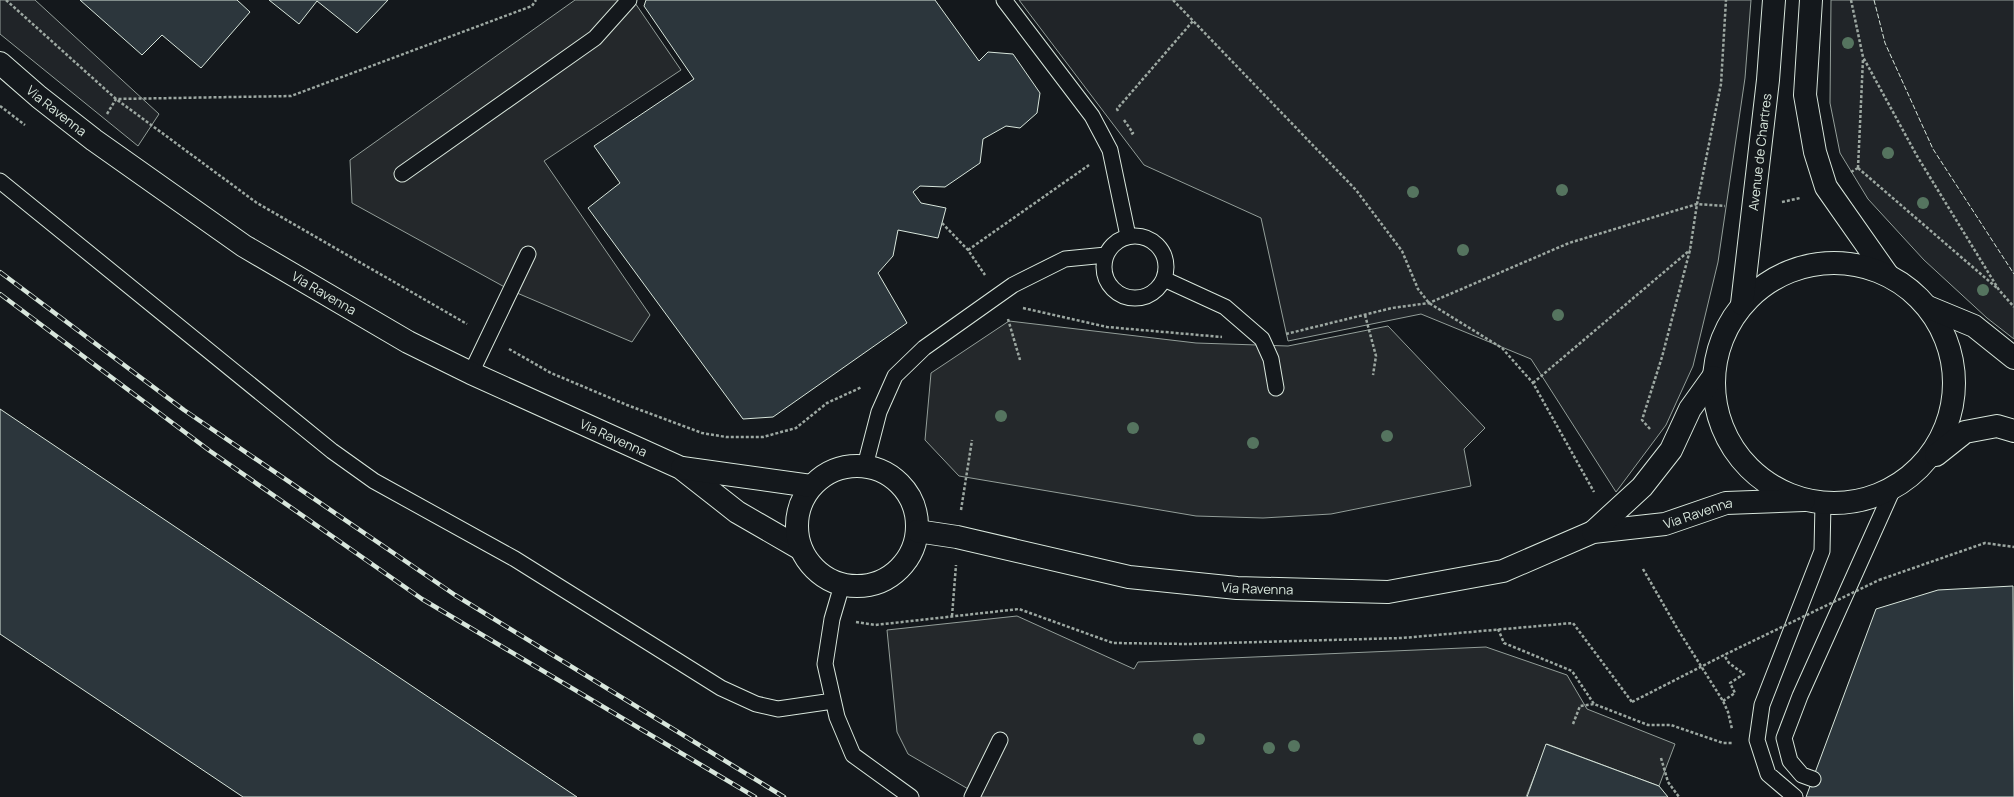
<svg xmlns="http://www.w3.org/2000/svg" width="2014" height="797" viewBox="0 0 2014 797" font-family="Manrope,sans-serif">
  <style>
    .green { fill: #202428; stroke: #939e99 }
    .parking { fill: #24282b; stroke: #939e99 }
    .building { fill: #2c363c; stroke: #d8e6dc }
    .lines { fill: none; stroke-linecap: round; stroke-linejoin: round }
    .lane-casing { stroke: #d8e6dc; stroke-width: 17 }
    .primary-casing { stroke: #d8e6dc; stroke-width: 24 }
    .path { stroke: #9da8a2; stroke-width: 2.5; stroke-dasharray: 3 2; stroke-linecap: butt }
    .lane { stroke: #14181c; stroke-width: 15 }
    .primary { stroke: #14181c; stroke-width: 22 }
    .rail-casing { stroke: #d8e6dc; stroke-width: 4.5 }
    .rail { stroke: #14181c; stroke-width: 3; stroke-dasharray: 9; stroke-linecap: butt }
    .path-bridge { stroke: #9da8a2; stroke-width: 2.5; stroke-dasharray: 3 2; stroke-linecap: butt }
    .fence { stroke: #d8e6dc; stroke-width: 1; stroke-dasharray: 5 2; stroke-linecap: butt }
    .tree { fill: #55745f }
    .labels { text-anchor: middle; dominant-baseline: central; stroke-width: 3; stroke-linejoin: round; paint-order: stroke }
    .street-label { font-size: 13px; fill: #d8e6dc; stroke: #14181c }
  </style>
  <rect width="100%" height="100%" fill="#14181c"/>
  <path class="green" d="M0 0H35L159 114 138 146 0 34Z
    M1019 0H1751L1745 78 1718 262 1693 366 1666 425 1616 492 1531 359 1421 314 1288 341 1261 218 1144 165Z
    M1831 0H2014V339L1987 318 1924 260 1868 199 1840 153 1830 103Z"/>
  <path class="parking" d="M575 0H633L681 70 544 161 650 315 632 342 510 290 352 203 350 160Z
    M1009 321 1196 343 1288 346 1388 326 1485 428 1464 449 1471 486 1331 514 1263 518 1196 516 959 476 925 440 931 373Z
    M1017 616 1134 669 1138 662 1486 647 1567 675 1587 709 1675 744 1659 786 1547 744 1526 797H982L908 754 897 732 887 630Z"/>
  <path class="building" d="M80 0H237L250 12 201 68 162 35 142 55Z
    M269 0H388L357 33 317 1 299 24Z
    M646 0H935L979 61 988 52 1013 54 1040 93 1037 113 1020 128 1006 126 983 139 980 163 945 187 920 186 913 192 921 203 946 208 938 238 898 230 893 256 878 273 907 323 773 417 743 419 588 208 620 183 594 146 694 79 644 6Z
    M0 409 577 797H243L0 634Z
    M2013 586 2014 797H1806L1876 609 1938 590Z
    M1546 744 1659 786 1668 797H1527Z"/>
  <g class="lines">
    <defs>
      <path id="lane" d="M1004 0 1092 116 1110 150 1128 236
        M402 174 595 38 629 0
        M0 181 332 451 374 481 515 559 721 688 756 704 778 709 833 701
        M1104 267a31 31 0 1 1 62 0a31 31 0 1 1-62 0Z
        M1164 279 1225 307 1262 339 1271 359 1276 388
        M471 373 528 254
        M865 466 879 412 895 376 924 348 1013 285 1065 259 1106 255
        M842 585 832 619 825 664 837 717 853 755 911 797
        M1813 779 1802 775 1790 761 1784 738 1800 696 1893 489
        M972 797 1000 740
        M1795 797 1768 774 1757 740 1762 705 1822 551 1823 503"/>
      <g id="primary">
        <path d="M1811 0 1805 95 1815 152 1826 187 1887 274"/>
        <path id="s1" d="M0 63 39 97 94 140 244 246 408 342 471 373 681 468 737 512 801 549"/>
        <circle cx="1834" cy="383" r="120"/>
        <path id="s2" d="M1742 304 1768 80 1774 0"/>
        <path d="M1928 307 1974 326 2014 358"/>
        <path d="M1936 455 1965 432 1997 426 2014 431"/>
        <circle cx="857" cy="526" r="60"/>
        <path d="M682 468 811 486"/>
        <path id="s3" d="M917 531 957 537 1129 577 1237 588 1388 592 1503 571 1593 532 1665 524 1726 503 1804 500"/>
        <path d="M1593 532 1642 487 1671 450 1690 409 1713 377"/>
      </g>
    </defs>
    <use href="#lane" class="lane-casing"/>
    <use href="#primary" class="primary-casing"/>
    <path class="path" d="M6 0 116 99 257 203 467 324
      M1173 0 1356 190 1402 251 1418 289 1429 303 1502 348 1533 383 1594 492
      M1851 0 1863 57 1917 156 1999 290 2014 307
      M0 106 25 125
      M1118 111 1117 109 1193 21
      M107 114 116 99 291 96 532 6 536 0
      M1124 120 1133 133 1130 135
      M1858 168 1997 288
      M1858 168 1863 59
      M1851 172 1858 168
      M1782 202 1800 198
      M942 223 968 250 985 275
      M968 250 1089 165
      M1023 308 1107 327 1222 337
      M1365 315 1376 356 1373 375
      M1008 319 1020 360
      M1286 334 1392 308 1429 303 1569 243 1697 204 1725 206
      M509 349 551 373 627 405 702 433 726 437H763L796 428 827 403 862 387
      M1533 383 1690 250
      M1650 429 1642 420 1662 357 1690 250 1697 204 1721 84 1726 0
      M961 510 972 440
      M1643 569 1677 628 1723 701 1728 712 1732 729
      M1879 580 1985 543 2014 547
      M952 616 956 565
      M856 622 875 625 1019 609 1113 643 1188 644 1402 638 1573 623 1632 702
      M1498 629 1504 643 1572 671 1594 704 1648 725H1671L1723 743H1733
      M1723 701 1735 693 1730 683 1744 674 1729 663 1724 655
      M1573 724 1580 706 1594 704
      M1661 758 1668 782 1679 797"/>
    <use href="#lane" class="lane"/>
    <use href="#primary" class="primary"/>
    <defs>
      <path id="rail" d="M0 272 184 410 455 595 784 797
        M0 294 210 451 422 599 755 797"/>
    </defs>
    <use href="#rail" class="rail-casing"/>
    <use href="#rail" class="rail"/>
    <path class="path-bridge" d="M1632 702 1724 655 1879 580"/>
    <path class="fence" d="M1874 0 1885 43 1933 149 2014 274"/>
  </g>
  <g class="tree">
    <circle cx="1848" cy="43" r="6"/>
    <circle cx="1888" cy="153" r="6"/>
    <circle cx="1562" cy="190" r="6"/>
    <circle cx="1413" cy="192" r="6"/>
    <circle cx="1923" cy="203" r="6"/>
    <circle cx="1463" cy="250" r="6"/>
    <circle cx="1983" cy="290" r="6"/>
    <circle cx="1558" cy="315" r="6"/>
    <circle cx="1001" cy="416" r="6"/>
    <circle cx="1133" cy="428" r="6"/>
    <circle cx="1387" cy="436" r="6"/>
    <circle cx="1253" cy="443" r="6"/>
    <circle cx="1199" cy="739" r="6"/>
    <circle cx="1294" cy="746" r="6"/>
    <circle cx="1269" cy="748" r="6"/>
  </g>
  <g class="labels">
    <g class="street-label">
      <text stroke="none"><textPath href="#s1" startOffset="74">Via Ravenna</textPath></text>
      <text stroke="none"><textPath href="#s2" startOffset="153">Avenue de Chartres</textPath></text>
      <text stroke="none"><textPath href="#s1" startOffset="398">Via Ravenna</textPath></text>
      <text stroke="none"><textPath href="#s1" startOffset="722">Via Ravenna</textPath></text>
      <text stroke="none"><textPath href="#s3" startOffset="799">Via Ravenna</textPath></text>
      <text stroke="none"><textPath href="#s3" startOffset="346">Via Ravenna</textPath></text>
    </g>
  </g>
</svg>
